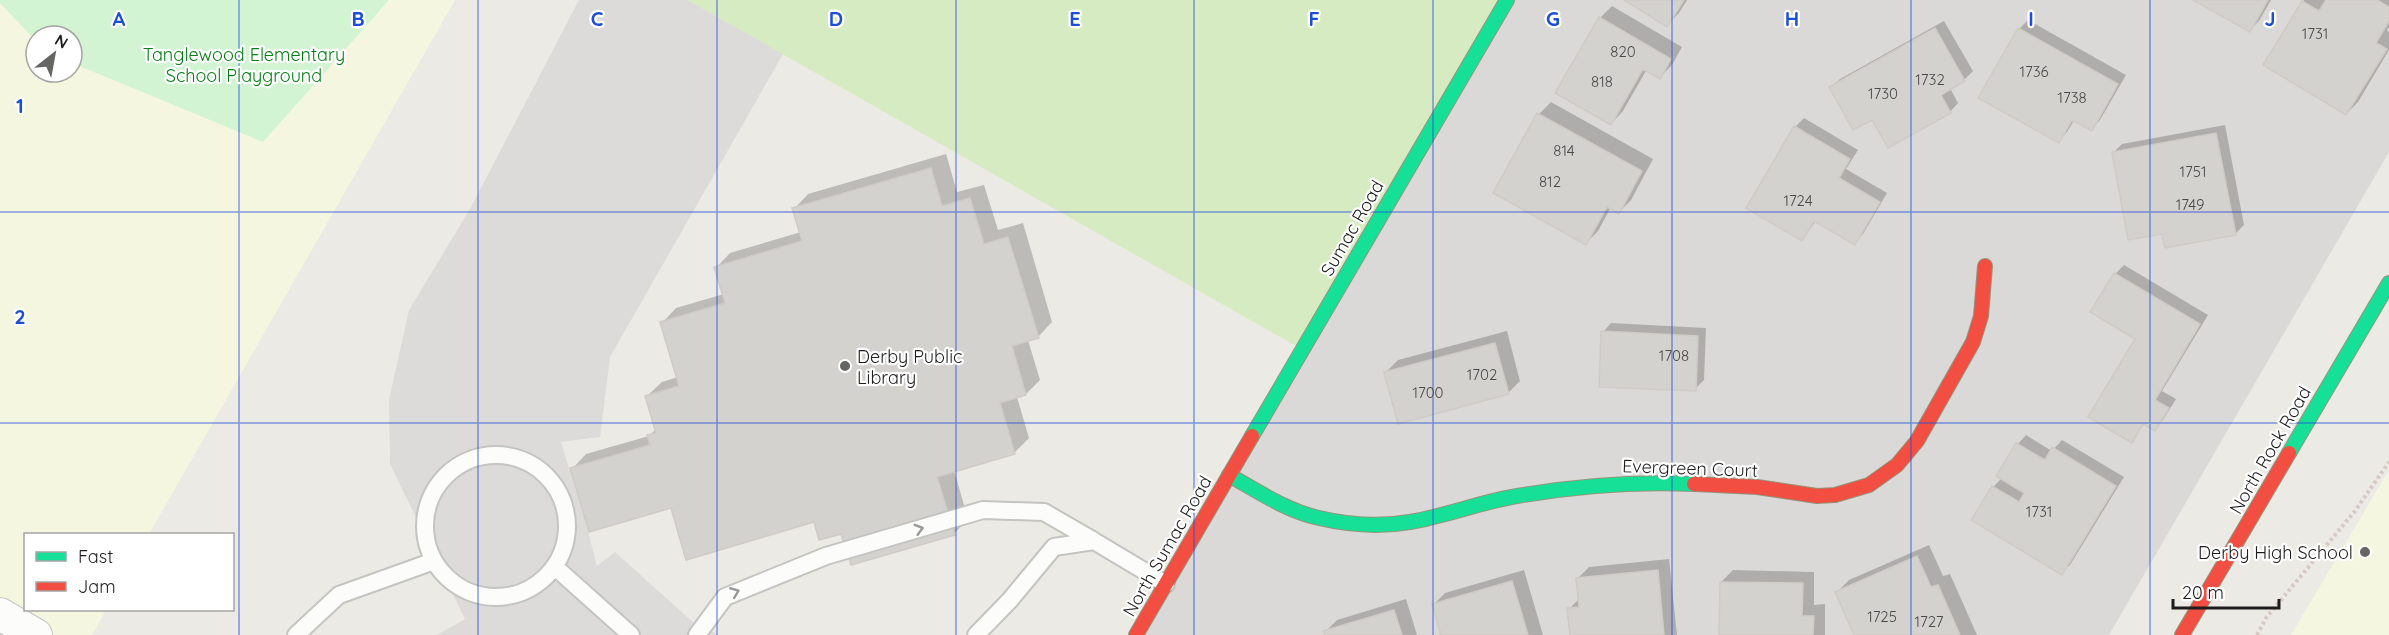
<svg xmlns="http://www.w3.org/2000/svg" width="2389" height="635" viewBox="0 0 2389 635" font-family="Quicksand,sans-serif">
  <style>
    .residential { fill: #dbd9d7 }
    .education { fill: #f5f6e0; fill-rule: evenodd }
    .grass { fill: #d7ebc2 }
    .park { fill: #d2f4d3 }
    .parking { fill: #dcdbd9 }
    .shadow { fill: #0003 }
    .building { fill: #d4d2ce; stroke: #cfcbc6; stroke-width: 1.5 }
    .lines { fill: none; stroke-linecap: round; stroke-linejoin: round }
    .lane-casing { stroke: #c4c4c1; stroke-width: 20 }
    .street-casing { stroke: #c4c4c1; stroke-width: 34 }
    .fast-casing { stroke: #93967c; stroke-width: 16 }
    .jam-casing { stroke: #93967c; stroke-width: 16 }
    .path { stroke: #d7c8c4; stroke-width: 4; stroke-dasharray: 3 3; stroke-linecap: butt }
    .lane { stroke: #fcfcfb; stroke-width: 16 }
    .street { stroke: #fcfcfb; stroke-width: 32 }
    .fast { stroke: #16e098; stroke-width: 14 }
    .jam { stroke: #f24e42; stroke-width: 14 }
    .oneway { stroke: #989897 }
    .grid { fill: none; stroke: #1d4ed8; stroke-width: 1.5; stroke-opacity: 0.55 }
    .poi-dot { fill: #656563; stroke: #fff; stroke-width: 2 }
    .labels { text-anchor: middle; dominant-baseline: central; stroke-width: 4.5; stroke-linejoin: round; paint-order: stroke }
    .number-label { font-size: 15px; fill: #4b4a49 }
    .park-label { font-size: 18px; fill: #077f16; stroke: #fff }
    .street-label { font-size: 18px; fill: #1d1d1d; stroke: #fff }
    .poi-label { font-size: 18px; fill: #1d1d1d; stroke: #fff; text-anchor: start }
    .grid-label { font-size: 20px; text-anchor: middle; font-weight: bold; fill: #1d4ed8; stroke: #fff; stroke-width: 4.5; stroke-linejoin: round; paint-order: stroke }
  </style>
  <rect width="100%" height="100%" fill="#eceae5"/>
  <path class="residential" d="M1510 0H2389V152L2109 635H1137Z"/>
  <path class="education" d="M0 0H455L149 534H26V610H106L92 635H35L0 614ZM36 36H72V72H36Z
    M2389 470V635H2291Z"/>
  <path class="grass" d="M687 0H1509L1303 350Z"/>
  <path class="park" d="M0 0H389L263 142 72 63V36H36V41L0 3Z"/>
  <path class="parking" d="M579 0H687L783 54 610 357 600 437 561 442 585 520 597 566 615 552 695 624 719 635H437L465 619 390 464 389 400 409 310 470 209Z"/>
  <path class="shadow" d="M1627 0H1687L1679 13 1667 25Z
    M2196 0H2271L2259 21 2250 30Z
    M2304 0H2389V27L2387 30 2389 32V50L2358 102 2346 114 2303 2Z
    M1612 6 1682 47 1672 65 1660 77 1647 69 1623 111 1611 124 1600 18Z
    M2028 20 2126 75 2100 120 2092 129 2075 119 2067 132 2058 141 1980 97 2019 29Z
    M1944 21 1973 71 1964 80 1950 88 1958 103 1950 112 1873 118 1831 87 1840 79Z
    M1551 102 1653 159 1631 200 1619 212 1611 207 1598 231 1586 243 1539 114Z
    M1804 118 1858 150 1846 169 1887 193 1863 234 1854 243 1817 220 1802 239 1795 127Z
    M2225 125 2244 225 2235 234 2163 232 2113 153 2122 144Z
    M946 154 957 192 984 185 998 230 1023 223 1052 322 1038 337 1028 340 1040 380 1026 394 1017 397 1029 438 1015 452 954 470 968 519 954 534 842 532 815 520 672 506 572 469 586 454 649 436 657 428 647 396 662 382 678 377 662 323 676 308 724 294 716 268 730 253 801 232 794 209 808 194Z
    M2124 265 2208 315 2162 391 2176 399 2163 420 2155 429 2145 423 2131 441 2137 339 2092 312 2115 274Z
    M1611 323 1706 328 1704 380 1695 389 1603 332Z
    M1507 331 1520 381 1508 393 1386 372 1398 360Z
    M2026 435 2052 451 2062 440 2124 477 2070 565 2061 573 1993 487 2002 478 2018 444Z
    M1929 545 1943 576 1950 574 1977 635H1855L1837 592 1849 580Z
    M1669 559 1677 635H1572L1569 609 1579 599 1577 579 1589 567Z
    M1524 570 1543 635H1439L1442 632 1433 605 1445 593Z
    M1733 570 1814 572V605L1825 604V635H1720L1721 582Z
    M1406 599 1417 635H1326L1325 632 1337 620Z"/>
  <path class="building" d="M1624 0H1684L1667 27Z
    M2193 0H2268L2250 32Z
    M2326 0H2377L2389 7V21L2376 43 2387 49 2346 115 2263 65 2302 1 2319 11Z
    M1599 17 1671 59 1660 79 1643 69 1611 125 1555 93Z
    M1935 28 1965 81 1941 95 1951 113 1888 148 1872 120 1853 130 1829 87Z
    M2018 28 2118 84 2092 131 2072 120 2059 143 1978 98Z
    M1537 113 1642 171 1619 214 1607 207 1586 245 1493 193Z
    M1794 126 1850 159 1839 178 1880 202 1855 245 1814 221 1802 241 1746 208Z
    M2216 133 2236 235 2165 248 2162 234 2128 240 2112 152Z
    M931 168 942 206 970 198 984 244 1008 237 1039 338 1012 346 1026 395 1000 403 1015 454 937 477 955 535 851 565 841 534 819 540 814 522 686 560 671 508 589 532 570 468 650 445 647 435 656 433 645 396 679 386 660 322 725 303 714 267 802 241 792 208Z
    M2114 273 2200 324 2155 400 2169 408 2155 431 2143 424 2132 443 2088 417 2135 339 2090 312Z
    M1601 331 1698 336 1696 391 1599 387Z
    M1495 343 1509 394 1398 424 1384 372Z
    M2016 443 2045 460 2052 447 2116 486 2062 575 1971 520 1992 486 2019 502 2024 493 1996 476Z
    M1917 556 1931 587 1938 585 1960 635H1854L1835 592Z
    M1658 570 1664 635H1570L1567 608 1579 607 1576 578Z
    M1512 581 1528 635H1441L1432 604Z
    M1720 582 1803 583 1802 616H1814L1813 635H1719Z
    M1394 610 1402 635H1325L1323 631Z"/>
  <g class="lines">
    <defs>
      <path id="lane" d="M425 526a71 71 0 1 1 142 0a71 71 0 1 1-142 0Z
        M555 567 631 635
        M296 635 339 595 434 561
        M697 635 725 597 826 556 983 510 1044 512 1094 541
        M976 635 1010 600 1054 547 1094 541 1166 584"/>
      <path id="street" d="M0 614 36 635"/>
      <path id="fast" d="M1252 436 1507 0
        M2289 453 2389 283
        M1229 475C1257 491 1287 511 1319 518 1349 525 1381 527 1410 522 1446 516 1481 502 1517 496 1575 486 1635 481 1694 484"/>
      <path id="jam" d="M1694 484 1757 487 1817 496 1835 495 1869 485 1897 465 1917 441 1973 342 1981 316 1985 266
        M1136 635 1252 436
        M2182 635 2289 453"/>
    </defs>
    <use href="#lane" class="lane-casing"/>
    <use href="#street" class="street-casing"/>
    <use href="#fast" class="fast-casing"/>
    <use href="#jam" class="jam-casing"/>
    <path class="path" d="M2257 635 2266 618 2355 511 2389 462"/>
    <use href="#lane" class="lane"/>
    <use href="#street" class="street"/>
    <use href="#fast" class="fast"/>
    <use href="#jam" class="jam"/>
  </g>
  <defs><path id="oneway-chevron" d="M-2-3.5L2.5 0L-2 3.5" fill="none" stroke-width="1.6" stroke-linecap="round" stroke-linejoin="round" transform="scale(1.5)"/></defs>
  <g class="oneway">
    <use href="#oneway-chevron" transform="translate(919 529) rotate(-16)"/>
    <use href="#oneway-chevron" transform="translate(735 592) rotate(-22)"/>
  </g>
  <path class="grid" d="M239 0V635M478 0V635M717 0V635M956 0V635M1194 0V635M1433 0V635M1672 0V635M1911 0V635M2150 0V635M0 212H2389M0 423H2389"/>
  <g class="poi-dot">
    <circle cx="845" cy="366" r="6"/>
    <circle cx="2365" cy="552" r="6"/>
  </g>
  <g class="labels">
    <g class="number-label">
      <text x="2315" y="33">1731</text>
      <text x="1623" y="51">820</text>
      <text x="2034" y="71">1736</text>
      <text x="1930" y="79">1732</text>
      <text x="1602" y="81">818</text>
      <text x="1883" y="93">1730</text>
      <text x="2072" y="97">1738</text>
      <text x="1564" y="150">814</text>
      <text x="2193" y="171">1751</text>
      <text x="1550" y="181">812</text>
      <text x="1798" y="200">1724</text>
      <text x="2190" y="204">1749</text>
      <text x="1674" y="355">1708</text>
      <text x="1482" y="374">1702</text>
      <text x="1428" y="392">1700</text>
      <text x="2039" y="511">1731</text>
      <text x="1882" y="616">1725</text>
      <text x="1929" y="621">1727</text>
    </g>
    <g class="park-label">
      <text x="244" y="54">Tanglewood Elementary<tspan x="244" dy="21">School Playground</tspan></text>
    </g>
    <g class="street-label">
      <text transform="translate(1352 228) rotate(-60)">Sumac Road</text>
      <text transform="translate(2270 450) rotate(-60)">North Rock Road</text>
      <text transform="translate(1690 468) rotate(2)">Evergreen Court</text>
      <text transform="translate(1167 546) rotate(-60)">North Sumac Road</text>
    </g>
    <g class="poi-label">
      <text x="857" y="356">Derby Public<tspan x="857" dy="21">Library</tspan></text>
      <text x="2353" y="552" text-anchor="end">Derby High School</text>
    </g>
  </g>
  <g class="grid-label">
    <text x="119" y="26">A</text>
    <text x="358" y="26">B</text>
    <text x="597" y="26">C</text>
    <text x="836" y="26">D</text>
    <text x="1075" y="26">E</text>
    <text x="1314" y="26">F</text>
    <text x="1553" y="26">G</text>
    <text x="1792" y="26">H</text>
    <text x="2031" y="26">I</text>
    <text x="2270" y="26">J</text>
    <text x="20" y="113">1</text>
    <text x="20" y="324">2</text>
  </g>
  <rect x="24" y="533" width="210" height="78" fill="#ffffff" stroke="#a5a5a5" stroke-width="1.5"/>
  <rect x="36" y="552" width="30" height="9" fill="#16e098" stroke="#a5a5a5" stroke-width="1.5"/>
  <text x="78" y="563" font-size="18" fill="#1d1d1d">Fast</text>
  <rect x="36" y="582" width="30" height="9" fill="#f24e42" stroke="#a5a5a5" stroke-width="1.5"/>
  <text x="78" y="593" font-size="18" fill="#1d1d1d">Jam</text>
  <g transform="translate(54 54) rotate(31)"><circle r="28" fill="#ffffff" stroke="#a5a5a5" stroke-width="1.5"/>
  <path d="M0-4.5L10 22L0 15L-10 22Z" fill="#656563"/>
  <text y="-9" font-size="16" font-weight="bold" text-anchor="middle" fill="#1d1d1d">N</text>
  </g>
  <path d="M2173 599v9h106v-9" fill="none" stroke="#1d1d1d" stroke-width="3"/>
  <text x="2182" y="599" font-size="18" fill="#1d1d1d" stroke="#ffffff" stroke-width="4.5" paint-order="stroke">20 m</text>
</svg>
